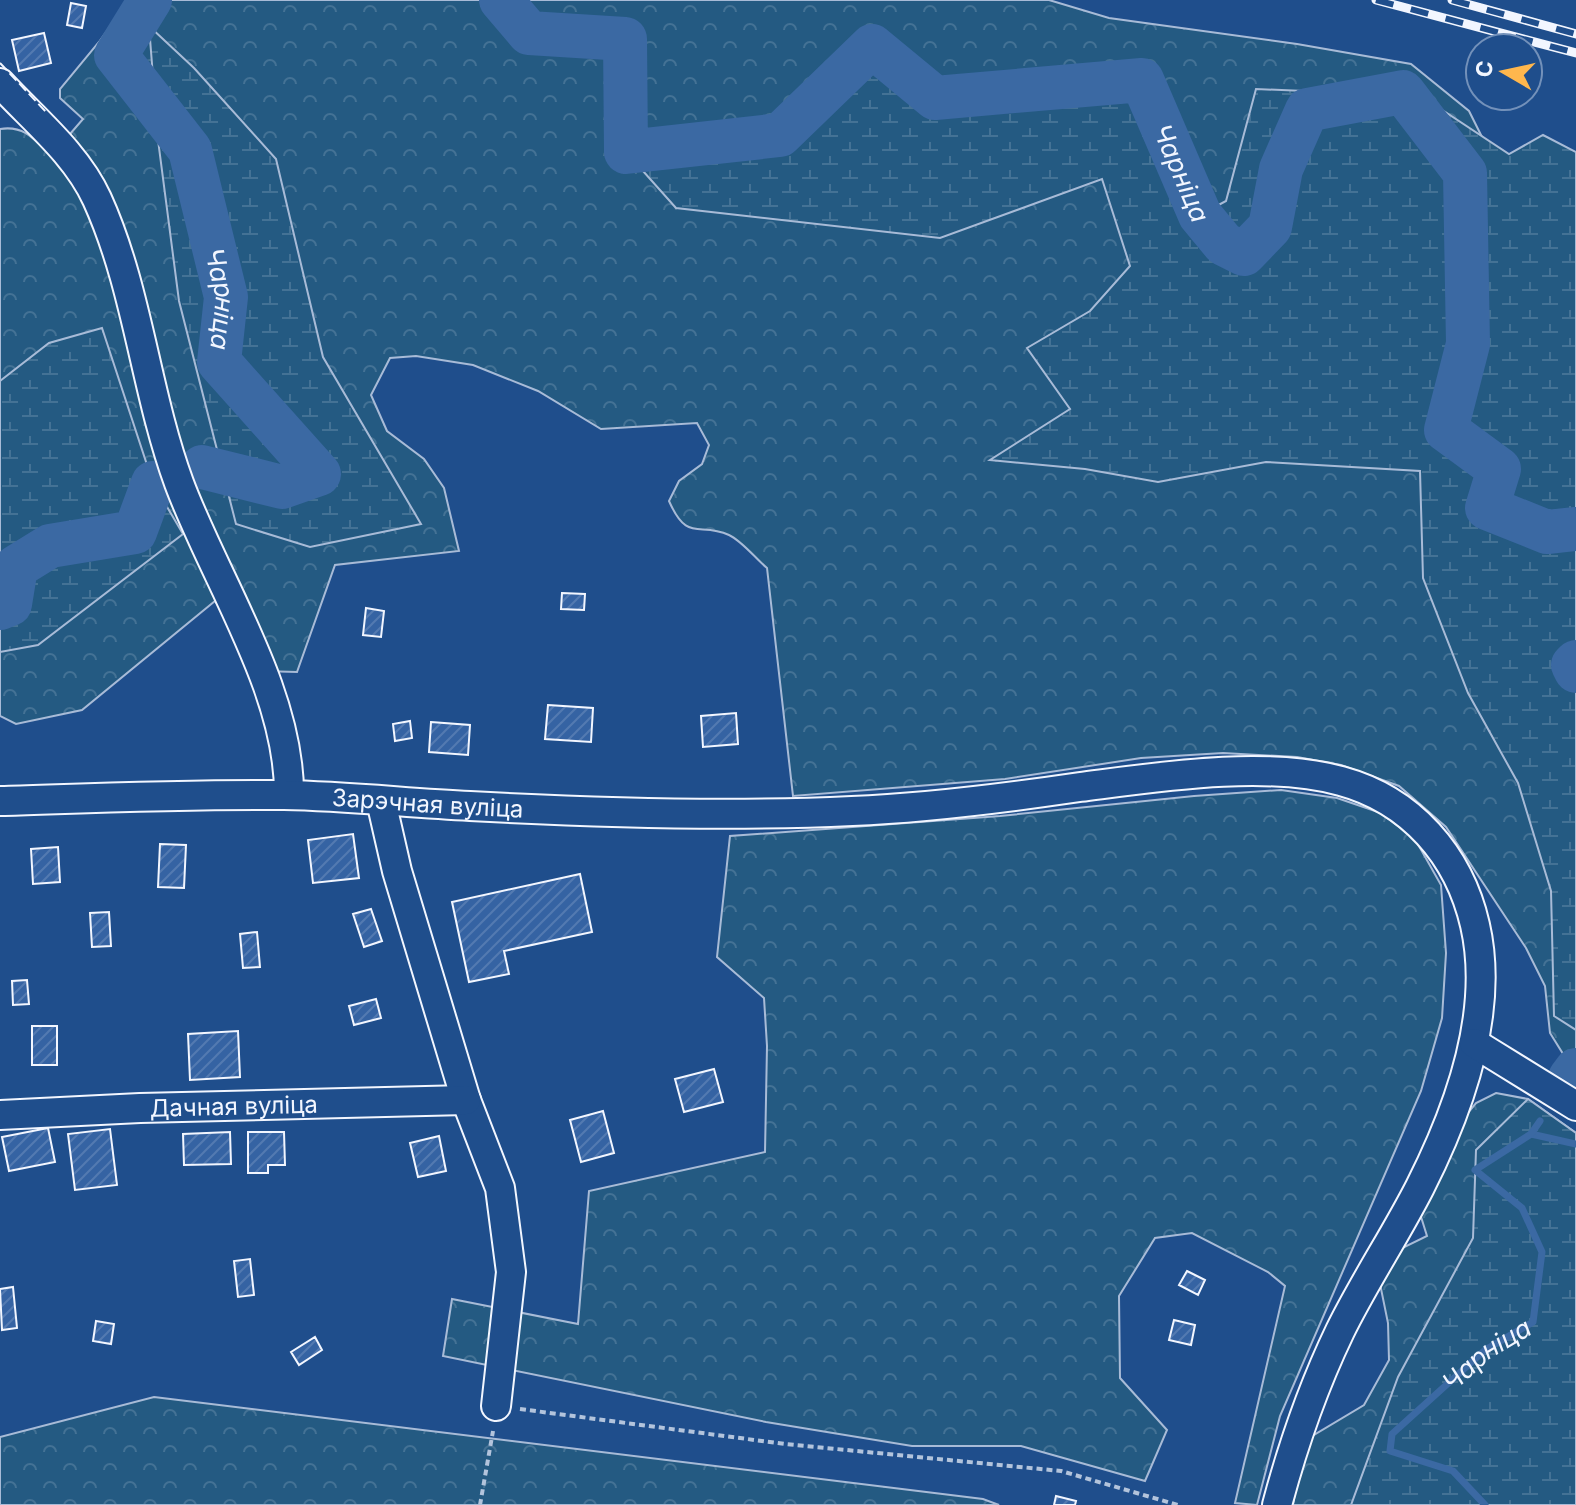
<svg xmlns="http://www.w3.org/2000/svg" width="1576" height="1505" viewBox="0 0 1576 1505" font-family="Inter,sans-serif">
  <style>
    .forest { fill: url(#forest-crowns); stroke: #a8bbd7; stroke-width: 2 }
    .wetland { fill: url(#wetland-marsh); stroke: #a8bbd7; stroke-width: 2 }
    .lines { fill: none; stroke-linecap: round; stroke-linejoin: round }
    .stream { stroke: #3b69a3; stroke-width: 7 }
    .river { stroke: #3b69a3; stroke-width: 44 }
    .building { fill: url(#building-hatch); stroke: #f2f6ff; stroke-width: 2 }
    .minor-casing { stroke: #f2f6ff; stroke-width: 32 }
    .path { stroke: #b3c4dc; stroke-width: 4; stroke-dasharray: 6 4; stroke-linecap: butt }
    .minor { stroke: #1f4e8c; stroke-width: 28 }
    .rail-casing { stroke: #f2f6ff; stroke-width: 9 }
    .rail { stroke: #1f4e8c; stroke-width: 6; stroke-dasharray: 18; stroke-linecap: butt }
    .fence { stroke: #f2f6ff; stroke-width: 2; stroke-dasharray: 10 4; stroke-linecap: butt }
    .labels { text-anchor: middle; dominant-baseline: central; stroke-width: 6; stroke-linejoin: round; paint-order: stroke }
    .street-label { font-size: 24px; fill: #f2f6ff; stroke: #1f4e8c }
    .water-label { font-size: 26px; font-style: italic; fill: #f2f6ff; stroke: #1f4e8c }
  </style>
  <defs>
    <pattern id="forest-crowns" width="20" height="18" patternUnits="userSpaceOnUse" patternTransform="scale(2)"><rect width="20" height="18" fill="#245a82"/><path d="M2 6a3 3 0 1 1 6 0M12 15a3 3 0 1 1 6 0" fill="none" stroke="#447295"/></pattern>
    <pattern id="wetland-marsh" width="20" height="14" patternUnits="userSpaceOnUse" patternTransform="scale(2)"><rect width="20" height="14" fill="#245a82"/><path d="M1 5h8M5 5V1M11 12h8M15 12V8" fill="none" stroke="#447295"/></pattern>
    <pattern id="building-hatch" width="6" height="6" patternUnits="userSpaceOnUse" patternTransform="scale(2)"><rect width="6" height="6" fill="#3563a3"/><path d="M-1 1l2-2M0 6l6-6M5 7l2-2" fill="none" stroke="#537ab1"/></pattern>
  </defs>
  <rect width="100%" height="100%" fill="#1f4e8c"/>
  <path class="forest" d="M129 0H1049L1109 18 1297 44 1411 64 1469 111 1493 159 1576 714V1067L1565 1057 1550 1033 1545 986 1526 948 1446 827 1399 786 1341 765 1297 757 1223 753 1141 758 1005 779 793 796 767 568C756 559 742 541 729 535 699 521 688 544 669 501L679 481 702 464 709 445 697 423 601 429 538 391 473 365 416 356 390 358 371 395 387 431 424 459 444 488 459 551 335 565 297 672 261 671 215 601 82 710 16 724 0 716V129C25 125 35 140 51 156L83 119 60 98V89L99 42Z
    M1281 790 1337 798 1381 813 1415 839 1441 885 1446 953 1442 1018 1421 1091 1280 1416 1257 1505 1235 1503 1285 1286 1268 1272 1192 1233 1155 1238 1119 1296 1120 1378 1167 1430 1145 1481 1021 1446H912L766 1422 443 1356 452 1299 578 1324 589 1191 765 1152 767 1046 764 998 717 957 730 836 1000 816 1194 796Z
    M1496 1093 1528 1099 1576 1133V1505H1293L1299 1469 1309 1438 1364 1405 1389 1360 1388 1323 1378 1274 1388 1255 1427 1236 1417 1204 1458 1125 1476 1103Z
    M154 1397 983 1499 999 1505H0V1437Z"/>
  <path class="wetland" d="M149 26 194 68 276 159 323 357 421 524 310 547 236 524 179 301 158 140Z
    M872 46 935 98 1142 80 1200 215 1226 201 1256 89 1421 96 1509 154 1543 135 1576 152V1030L1554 1016 1551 891 1518 783 1468 693 1423 578 1420 471 1266 462 1158 482 1085 469 990 460 1070 409 1027 348 1090 311 1130 266 1102 179 940 238 676 208 626 152 780 135Z
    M102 328 153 483 183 534 38 645 0 652V381L49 343Z
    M1528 1099 1576 1133V1505H1351L1398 1377 1473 1238 1476 1150Z"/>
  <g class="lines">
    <g class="stream">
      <path d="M1531 1134 1576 1144"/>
      <path id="s1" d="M1485 1505 1453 1471 1390 1451 1392 1434 1485 1350 1533 1322 1542 1252 1522 1208 1475 1170 1531 1134 1540 1121"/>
    </g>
    <g class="river">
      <path id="s2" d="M150 0 116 55 190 150 226 297 219 362 319 474 282 487 202 467"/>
      <path id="s3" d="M501 0 529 33 625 39 626 152 780 135 872 46 935 98 1142 80 1200 215 1224 244 1244 254 1270 227 1281 169 1307 110 1403 92 1465 173 1468 344 1446 430 1499 469 1487 508 1547 532 1576 529"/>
      <path d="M0 608 10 604 16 567 50 546 135 532 153 483"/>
      <path d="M1576 662 1573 665 1576 671"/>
      <path d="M1570 1078 1576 1070"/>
    </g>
  </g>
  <path class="building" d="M71 3 86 6 82 28 67 25Z
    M44 33 51 63 19 71 12 40Z
    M562 593 585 594 584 610 561 609Z
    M366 608 384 611 381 637 363 635Z
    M548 705 593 708 591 742 545 739Z
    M736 713 738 744 703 747 701 716Z
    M410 721 412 738 395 741 393 724Z
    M431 722 470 725 468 755 429 752Z
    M353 834 359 878 313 883 308 840Z
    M160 844 186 845 184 888 158 887Z
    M58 847 60 882 33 884 31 849Z
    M580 874 592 932 504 951 509 974 469 982 452 902Z
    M371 909 382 941 364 947 353 914Z
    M109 912 111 946 92 947 90 913Z
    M257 932 260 967 243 968 240 934Z
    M27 980 29 1004 13 1005 12 981Z
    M376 999 381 1018 354 1025 349 1006Z
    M32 1026H57V1065H32Z
    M238 1031 240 1077 190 1080 188 1034Z
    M714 1069 723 1102 684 1112 675 1079Z
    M603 1111 614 1153 581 1162 570 1120Z
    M48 1128 55 1162 9 1171 2 1137Z
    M110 1129 117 1185 75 1190 68 1134Z
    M230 1132 231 1164 184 1165 183 1134Z
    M248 1132H284L285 1165H268V1173H248Z
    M439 1136 446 1171 418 1177 410 1143Z
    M250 1259 254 1295 238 1297 234 1261Z
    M1187 1271 1205 1280 1198 1295 1179 1285Z
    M13 1287 17 1328 2 1330 0 1289Z
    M1174 1320 1195 1325 1191 1345 1169 1340Z
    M96 1321 114 1324 111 1344 93 1341Z
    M315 1337 322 1350 299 1365 291 1352Z
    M1056 1496 1076 1501 1075 1505H1054Z"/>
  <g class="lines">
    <defs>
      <g id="minor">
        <path d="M0 83C33 119 76 153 97 199 138 289 145 390 179 483 215 580 290 690 289 795"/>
        <path id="s4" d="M0 801C95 798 189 794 284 795 346 796 408 803 470 806 597 813 725 817 852 811 928 808 1005 798 1080 787 1158 777 1265 760 1341 781 1411 800 1459 855 1475 925 1495 1012 1459 1110 1420 1187 1395 1236 1364 1282 1340 1331 1313 1387 1293 1445 1277 1505"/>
        <path d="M381 801 397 871 466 1100 500 1188 511 1272 496 1406"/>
        <path d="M1474 1043 1576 1106"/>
        <path id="s5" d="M0 1115 140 1108 466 1100"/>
      </g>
    </defs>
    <use href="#minor" class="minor-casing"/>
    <path class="path" d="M520 1409 785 1444 1061 1471 1178 1505
      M480 1505 493 1431"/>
    <use href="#minor" class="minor"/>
    <defs>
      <path id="rail" d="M1376 0 1576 53
        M1452 0 1576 34"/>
    </defs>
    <use href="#rail" class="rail-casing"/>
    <use href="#rail" class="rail"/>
    <path class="fence" d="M0 63 46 112"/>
  </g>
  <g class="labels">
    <g class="street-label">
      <text stroke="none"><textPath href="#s4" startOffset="428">Зарэчная вуліца</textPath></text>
      <text stroke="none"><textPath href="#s5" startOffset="234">Дачная вуліца</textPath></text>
    </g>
    <g class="water-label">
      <text stroke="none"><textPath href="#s3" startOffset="926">Чарніца</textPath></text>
      <text stroke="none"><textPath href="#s2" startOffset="338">Чарніца</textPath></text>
      <text stroke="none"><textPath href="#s1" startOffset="254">Чарніца</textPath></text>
    </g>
  </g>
  <g transform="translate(1504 72) rotate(279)"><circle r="38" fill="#1f4e8c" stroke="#7391ba" stroke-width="2"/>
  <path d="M0-6L14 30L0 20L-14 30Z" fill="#ffb74d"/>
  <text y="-12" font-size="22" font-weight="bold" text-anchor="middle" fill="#f2f6ff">С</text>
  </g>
</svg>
